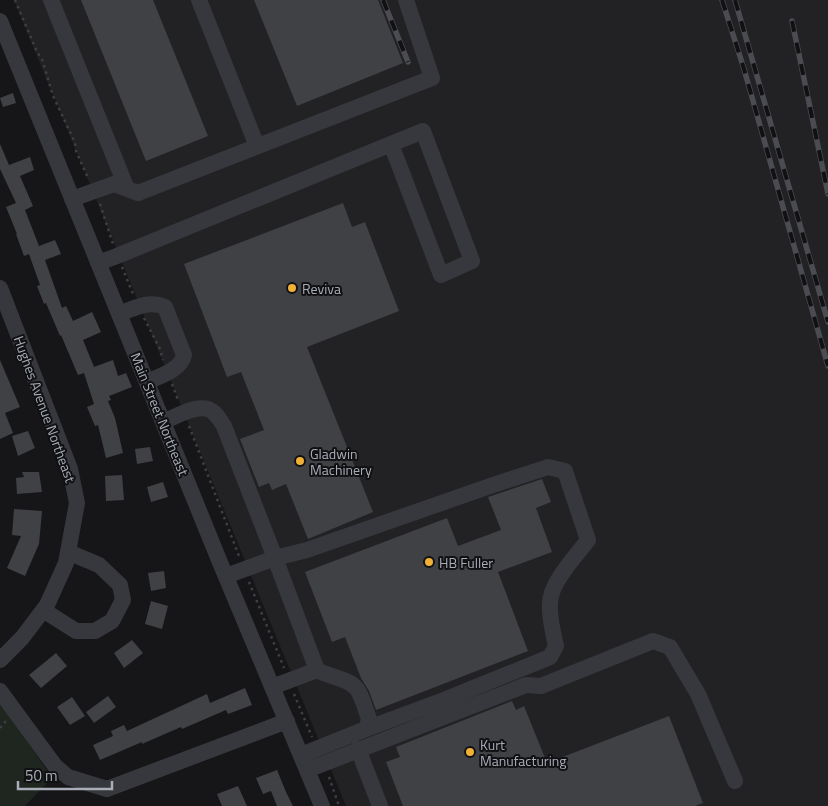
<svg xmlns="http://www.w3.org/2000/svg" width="828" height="806" viewBox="0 0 828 806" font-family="'Titillium Web',sans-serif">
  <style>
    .built { fill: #222225 }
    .green { fill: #1e261f }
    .building { fill: #404145 }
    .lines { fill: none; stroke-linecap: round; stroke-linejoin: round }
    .path { stroke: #3d3f44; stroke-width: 2.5; stroke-dasharray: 2.5 4; stroke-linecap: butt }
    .minor { stroke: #37383d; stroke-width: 16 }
    .rail-casing { stroke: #4a4c52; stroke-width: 5.5 }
    .rail { stroke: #111113; stroke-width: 4; stroke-dasharray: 11; stroke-linecap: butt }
    .poi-dot { fill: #f2b134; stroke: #111113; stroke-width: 2 }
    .labels { text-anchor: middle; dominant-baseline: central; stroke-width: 4; stroke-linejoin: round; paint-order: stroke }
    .poi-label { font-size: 14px; fill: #a8adb8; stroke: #111113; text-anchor: start }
    .street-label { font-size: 14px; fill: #a8adb8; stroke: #111113 }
  </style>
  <rect width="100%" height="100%" fill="#161618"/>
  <path class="built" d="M14 0H828V806H346Z"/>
  <path class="green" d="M0 701 52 778 25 806H0Z"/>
  <path class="building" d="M81 0H153L208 136 146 161Z
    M254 0H378L403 63 297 106Z
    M13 93 16 103 3 107 0 98Z
    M0 144 9 165 30 157 34 170 20 176 33 206 25 210 39 246 55 240 61 254 45 260 62 308 66 306 73 321 92 312 101 332 83 340 94 367 113 360 118 376 126 373 132 387 109 396 111 400 108 401 115 418 123 453 106 458 98 425 95 426 87 407 94 404 84 373 78 375 61 335 60 336 46 303 44 304 37 286 40 285 29 254 24 256 16 234H17L6 207 16 203 0 169Z
    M343 203 352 227 365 222 399 311 307 347 373 512 308 539 286 484 272 490 269 483 259 487 240 439 264 430 241 372 227 377 184 264Z
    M0 360 20 407 5 413 13 433 0 439Z
    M28 431 35 448 18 456 12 436Z
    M150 447 153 461 137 464 135 449Z
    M22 472H39L42 492 17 494 16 478 24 477Z
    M122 475 124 500 106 501 105 476Z
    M542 479 551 502 536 508 552 552 498 572 528 651 376 710 369 691 361 678 345 637 332 642 305 572 447 518 458 546 501 530 488 497Z
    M163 482 168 497 151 502 147 487Z
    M14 509 42 511 39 544 25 576 7 568 21 536 12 535Z
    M164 571 166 588 151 591 148 573Z
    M151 601 168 606 162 629 145 624Z
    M132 640 143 653 124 668 114 653Z
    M56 653 67 666 41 688 29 675Z
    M245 688 252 705 228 714 226 710 182 729 181 727 142 744V742L100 760 93 745 113 736 111 731 124 725 127 731 207 694 210 703Z
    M108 696 116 707 94 723 86 712Z
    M72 697 85 716 70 725 57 707Z
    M512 701 516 710 524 706 547 763 669 716 703 803 695 806H403L386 762 400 757 396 747Z
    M277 770 286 792 293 806H277L271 791 263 794 256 778Z
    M238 786 247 806H222L217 794Z"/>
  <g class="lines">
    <path class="path" d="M15 0 37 52 42 59 53 96 71 134 75 143 76 151 88 178
      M100 204 113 244
      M122 267 133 294
      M144 318 160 349 163 360
      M172 384 178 400
      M189 426 239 556
      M249 582 284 668
      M294 694 312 737
      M0 728 6 721
      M329 777 339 806"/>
    <path class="minor" d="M51 0 127 189
      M199 0 257 146
      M0 21 219 560 322 806
      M72 199 114 184 138 193 432 78 406 0
      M98 263 117 256 391 144 423 131 472 261 441 275 391 144
      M0 288 70 469 77 503 66 563 47 605 22 638 0 660
      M119 314C134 308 149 300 165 307L184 355C181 370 160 376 147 382
      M163 422C175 417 194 405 208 409 216 412 220 420 224 426L275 558 317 670C329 677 349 678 357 689 362 696 365 708 368 716L369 720 366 729 301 755
      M226 576 275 558 307 550 490 486 548 467 565 471 588 540C576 556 550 583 550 603 549 618 553 632 556 646L550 657 444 700 366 729
      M43 610 76 631H95L112 621 123 600 120 585 99 565 68 552
      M272 687 317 670
      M0 691 55 766 68 777 107 789 287 721
      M358 749 380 806
      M307 770 526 685 541 686 653 641 670 647 698 694 735 781"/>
    <defs>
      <path id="rail" d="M383 0 408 62
        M722 0 744 69 828 366
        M735 0 828 322
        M792 21 828 194"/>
    </defs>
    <use href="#rail" class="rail-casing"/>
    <use href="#rail" class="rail"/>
  </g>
  <g class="poi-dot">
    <circle cx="292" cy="288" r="5"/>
    <circle cx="300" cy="461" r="5"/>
    <circle cx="429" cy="562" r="5"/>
    <circle cx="470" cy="752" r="5"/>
  </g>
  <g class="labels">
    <g class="poi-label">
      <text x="302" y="288">Reviva</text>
      <text x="310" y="453">Gladwin<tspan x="310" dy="16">Machinery</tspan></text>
      <text x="439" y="562">HB Fuller</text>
      <text x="480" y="744">Kurt<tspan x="480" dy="16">Manufacturing</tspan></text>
    </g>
    <g class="street-label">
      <text transform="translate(45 409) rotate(70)">Hughes Avenue Northeast</text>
      <text transform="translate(160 414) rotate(68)">Main Street Northeast</text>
    </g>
  </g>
  <path d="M18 781v8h94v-8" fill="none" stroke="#a8adb8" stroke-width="2.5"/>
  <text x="25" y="781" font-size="15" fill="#a8adb8" stroke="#111113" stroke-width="4" paint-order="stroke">50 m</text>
</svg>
